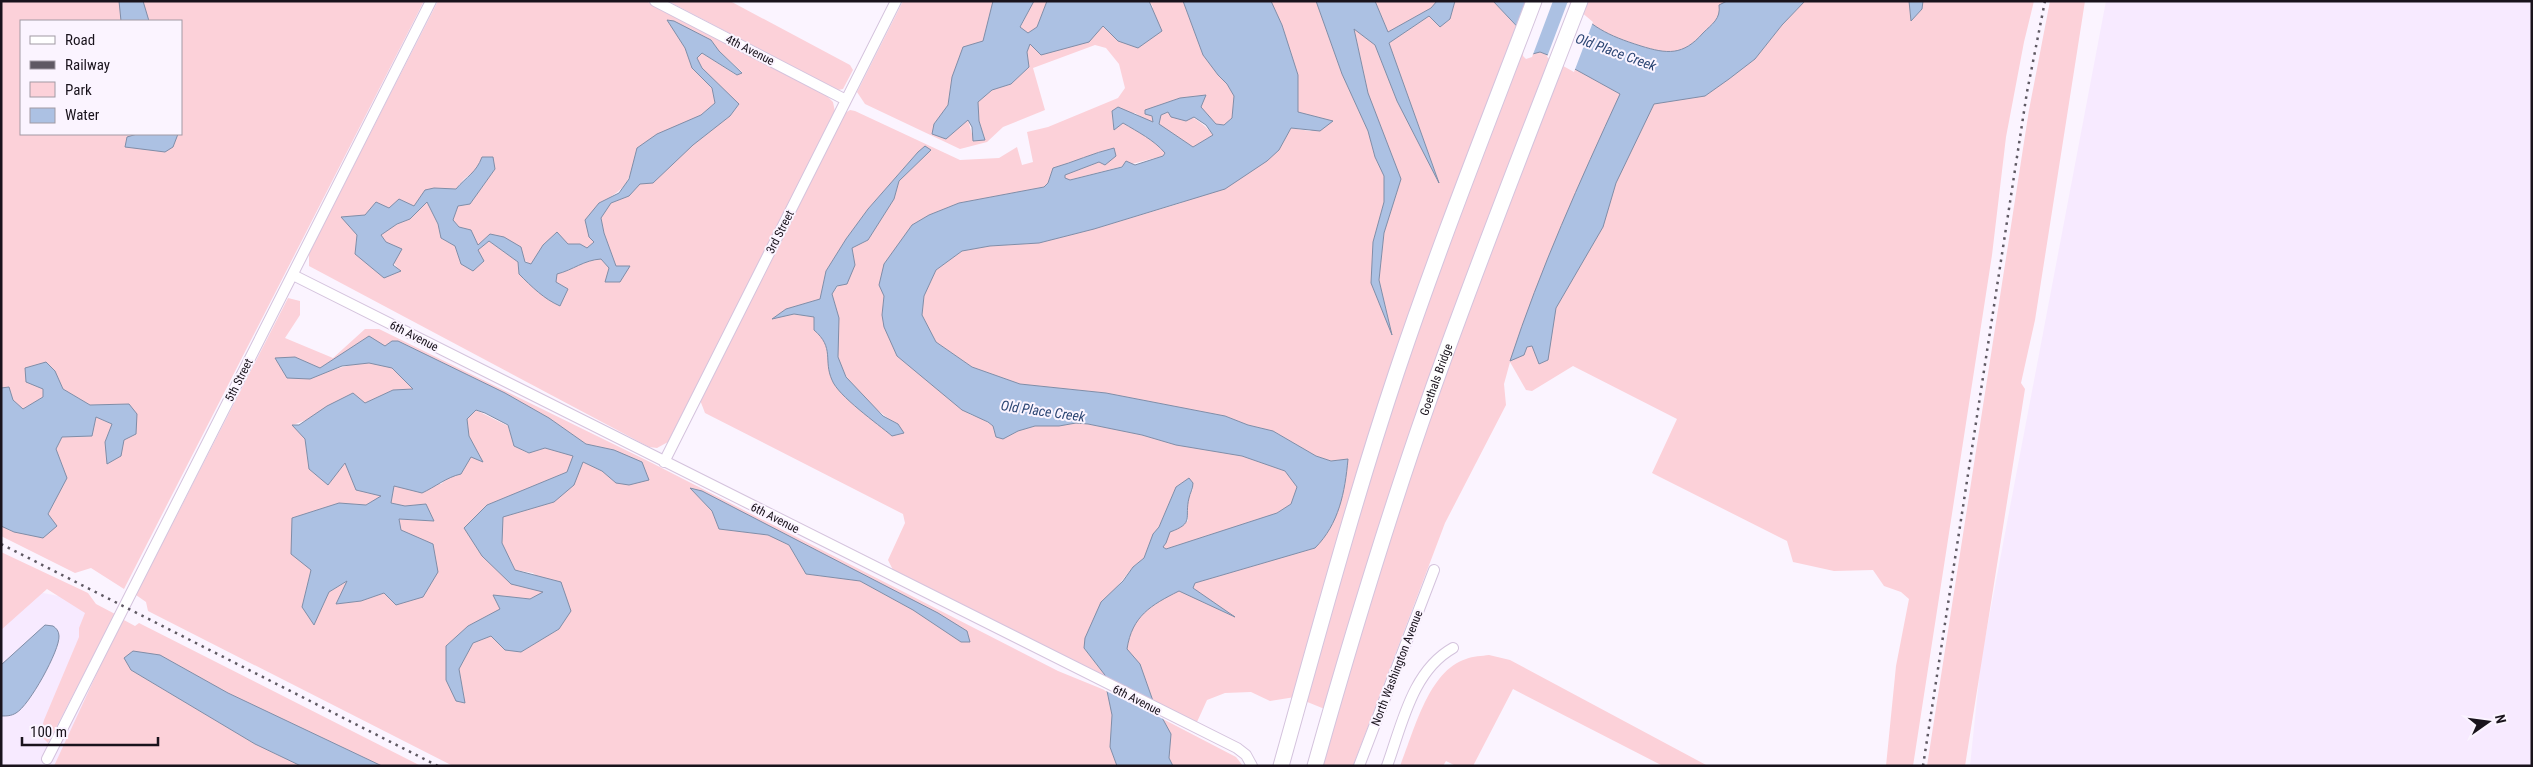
<svg xmlns="http://www.w3.org/2000/svg" width="2533" height="767" viewBox="0 0 2533 767" font-family="'Roboto Condensed',sans-serif">
  <style>
    .built { fill: #f7eaff }
    .green { fill: #fcd1d9; fill-rule: evenodd }
    .water { fill: #acc1e3; stroke: #808da7; fill-rule: evenodd }
    .pier { fill: #fbf4ff }
    .lines { fill: none; stroke-linecap: round; stroke-linejoin: round }
    .minor-casing { stroke: #d4c3dd; stroke-width: 12 }
    .highway-casing { stroke: #d4c3dd; stroke-width: 17 }
    .minor { stroke: #fff; stroke-width: 10 }
    .highway { stroke: #fff; stroke-width: 15 }
    .rail { stroke: #5f5963; stroke-width: 2.5; stroke-dasharray: 2.5 5; stroke-linecap: butt }
    .labels { text-anchor: middle; dominant-baseline: central; stroke-width: 4; stroke-linejoin: round; paint-order: stroke }
    .street-label { font-size: 12px; fill: #19131c; stroke: #fbf4ff }
    .water-label { font-size: 14px; font-style: italic; fill: #2c4674; stroke: #fbf4ff }
  </style>
  <rect width="100%" height="100%" fill="#fbf4ff"/>
  <path class="built" d="M2106 1H2532V766H1970L1981 660Z
    M1 585 85 601 132 632 66 766H1Z"/>
  <path class="green" d="M1 1H424L124 589 91 568 75 573 1 536V526L14 532 48 515 66 478 56 449 62 437 92 436 96 417 112 424 105 442 129 404 90 405 63 389 55 371 43 389V397L22 410 13 400 9 387 1 388ZM21 21H181V134H21Z
    M438 1H646L826 95 833 102 835 112 668 442 657 448 649 447 309 266V253ZM668 21 711 40 719 51 742 72 736 75 702 53 697 58 702 68 739 105 730 116 640 184 629 196 611 203 601 218 604 233 616 266H629L609 268 601 259C584 260 573 270 557 274L556 282 568 289 560 306 519 274 518 262 489 241 461 264 455 246 441 238 438 224 427 202 410 219 397 224 380 235C389 247 389 262 401 271L355 254 357 235 342 217 365 215 389 208 414 206 434 188 456 189 464 179 493 157 495 169 470 204 458 206 453 220 459 227 471 230 478 245 490 234 531 265 543 245 580 244 587 248 594 242 599 203C630 188 629 180 637 148L701 115 715 103 712 88 692 68 685 48Z
    M668 1H730L850 65 853 70 843 89 838 90Z
    M903 1H993L983 41 952 77 948 105 934 124 946 139 968 120 974 141 985 139 979 121 978 102 992 90 1011 84 1029 67 1027 52 1030 44 1103 25 1118 41 1153 7 1149 1H1183L1203 55 1218 75 1227 84 1234 96 1232 118 1224 125 1216 124 1200 107 1206 95 1180 98 1145 110 1159 124 1161 115C1180 107 1201 119 1213 135L1193 147 1164 128 1145 120 1135 113 1112 116 1114 130 1123 123C1138 132 1154 140 1165 153L1163 156 1069 180 1065 178V175L1099 162 1113 148C1093 153 1074 162 1053 168L1048 184 1044 187 959 203 929 215 912 225 879 285 884 296 882 315 897 356 971 415 981 418 993 426 994 431 1003 439 1018 431 1035 426H1059L1076 423 1088 424 1142 435 1176 445 1242 456 1285 471 1297 487 1291 504 1277 513 1166 549 1162 547 1170 532 1188 521V499L1193 489 1189 478 1176 487 1159 527 1153 534 1144 558 1133 567 1116 588 1084 648 1108 679 893 570 888 560 905 523 903 514 705 413 700 400 845 113 850 110 855 111 960 160 999 158 1017 147 1022 165 1033 162 1027 132 1048 127 1118 98 1125 88 1119 64 1106 48 1095 45 1033 68 1045 110 1003 127 987 142 960 149 865 104 857 92ZM930 150 899 181 894 199 868 240 852 248 855 265 832 294C841 319 836 331 838 355 840 380 877 413 898 424L873 420 832 381 825 340 814 330V317L794 314 774 318 786 309 820 299 826 271 846 239 868 209 918 152Z
    M1034 1H1047L1037 27 1028 33 1020 28Z
    M1271 1H1316L1342 74 1368 131 1375 157 1384 176V202L1373 242 1371 283 1391 330 1379 280 1384 233 1401 179 1368 93 1354 28 1375 45 1397 101 1437 177 1389 43 1429 16 1439 26 1450 19 1455 1H1493L1540 52 1553 57 1621 94 1705 96 1755 59 1782 25 1805 1H1909L1911 20 1922 9 1923 1H2034L2024 42 2006 137 1992 255 1913 766H1886L1896 666 1909 599 1901 592 1884 586 1873 570 1834 571 1793 562 1787 541 1652 473 1677 419 1573 366 1532 391 1526 390 1510 362 1504 384 1506 405 1445 523 1353 766H1322L1337 714 1295 697 1270 701 1251 692 1225 693 1207 700 1197 722 1153 701 1140 664 1126 649C1132 616 1151 605 1179 590L1232 616 1193 588 1195 583 1315 548 1345 484 1347 459 1331 461 1316 456 1273 431 1248 425 1225 416 1106 393 1020 384 972 367 936 342 922 315 924 296 936 270 962 251 990 246 1039 243 1094 229 1181 203 1279 150 1291 128 1310 131 1332 121 1298 112V75L1282 25Z
    M1375 1H1437L1431 8 1388 32Z
    M1566 1H1727L1720 5C1721 19 1712 24 1703 33 1683 56 1667 54 1641 46 1606 35 1592 27 1566 1Z
    M2050 1H2085L2035 320 2021 383 2025 389 1965 766H1927L2029 110Z
    M288 298 300 301V315L285 338 333 358 365 329H379L652 463 1058 671 1107 691 1112 714 1110 747 1117 766H453L148 611 146 602 136 595ZM369 337 385 347 392 341 398 342 505 393 549 418 586 444 614 450 616 483 602 471 583 462 581 468 554 502 503 517 502 543 515 570 533 573 571 611 559 629 521 652 505 650 491 636 473 643 459 669 465 703 446 646 468 626 501 609 493 595 530 599 544 592 482 556 487 505 567 472 574 456 545 448 528 453 514 446 508 426 476 410 467 419 469 436 482 461 471 457 461 474 450 476 441 484 394 486 391 503 405 506 426 504 433 521 399 519 401 530 384 593 361 601 336 604 348 581 329 592 314 625 302 607 311 570 292 518 339 503 366 505 382 496 345 463 328 484 309 469 305 439 293 425 314 417 327 406 365 403 393 390 414 389C407 383 401 375 394 369 372 354 331 370 310 379L295 357 320 368ZM691 489 702 492 967 631 969 642 960 641 913 610 860 581 806 574 789 545 768 535 719 529 712 511Z
    M1 552 88 593 96 604 115 614 48 743 40 735 44 720 79 637V628L85 613 47 589 1 630Z
    M122 619 135 626 139 623 421 766H382L228 693 160 655 131 670 255 744 301 766H54Z
    M1489 655 1510 660 1708 766H1663L1513 689 1473 766H1456L1446 761 1443 766H1400C1414 732 1428 671 1466 659 1473 656 1482 656 1489 655Z
    M1161 718 1236 757 1243 766H1173L1169 758 1171 734Z"/>
  <path class="water" d="M119 1H143L149 21H121Z
    M993 1H1034L1020 27 1028 33 1037 27 1047 1H1149L1162 31 1138 48 1118 41 1103 26 1089 42 1041 55 1030 44 1027 52 1029 67 1011 84 992 90 978 102 979 121 985 140 973 141 972 127 968 120 946 139 932 134 934 124 948 105 952 77 963 47 983 41Z
    M1183 1H1271L1282 25 1298 75V112L1333 121 1320 131 1291 128 1279 150 1267 161 1225 189 1094 229 1039 243 990 246 962 251 936 270 924 296 922 315 936 342 972 367 1020 384 1106 393 1225 416 1248 425 1273 431 1316 456 1331 461 1348 459C1345 492 1339 524 1315 548L1195 583 1193 588 1235 617 1179 591C1151 605 1132 616 1127 649L1140 664 1153 701 1171 734 1169 758 1173 766H1117L1110 747 1112 715 1107 691 1108 679 1084 648 1085 638 1101 602 1123 581 1133 567 1144 558 1153 534 1159 527 1176 487 1189 478 1193 483C1193 489 1190 493 1189 498 1184 518 1195 523 1170 532L1166 543 1163 547 1166 549 1277 513 1291 504 1297 487 1285 471 1242 456 1176 445 1142 435 1088 424 1076 423 1059 426H1035L1018 431 1003 439 996 437 993 426 988 422 962 410 897 356 884 327 882 315 884 296 879 285 884 264 912 225 929 215 959 203 1044 187 1048 183 1053 168C1074 162 1093 153 1114 148L1116 156 1105 165 1099 162 1065 175V178L1070 180 1122 167 1126 161 1135 165 1163 156 1165 153C1154 140 1138 132 1123 123L1114 130 1112 111 1118 107 1153 122 1152 116 1145 114V110L1180 98 1206 95 1201 107 1216 124 1224 125 1232 118 1234 96 1227 84 1218 75 1203 55ZM1168 112 1171 117 1186 121 1194 117 1206 125 1213 135 1193 147 1159 124 1161 115Z
    M1316 1H1375L1388 32 1431 8 1437 1H1455L1450 19 1440 27 1429 16 1389 43 1439 183 1397 101 1375 45 1354 29 1368 93 1401 179 1384 233 1379 280 1392 335 1371 283 1373 242 1384 202V176L1375 157 1368 131 1342 74Z
    M1493 1H1566C1592 27 1606 35 1641 46 1667 54 1683 56 1703 33 1712 24 1721 19 1719 5L1727 1H1805L1782 25 1755 59 1729 79 1705 96 1654 104 1616 183 1603 227 1556 308 1548 360 1539 364 1532 346 1527 347 1524 355 1510 361C1540 269 1580 181 1620 94L1553 57 1540 52 1525 56 1527 37Z
    M1909 1H1923L1922 9 1911 21Z
    M667 20 674 21 711 40 719 51 742 73 737 75 702 53 697 58 702 68 739 104 730 116 693 145 653 183 640 184 629 196 611 203 601 218 604 233 616 266H630L620 282H605L609 268 601 259C584 260 573 270 557 274L556 282 568 289 560 306C544 299 532 287 519 274L518 262 489 241 478 250 484 261 473 271 461 264 455 246 441 238 438 224 427 202 410 219 397 224 381 235 386 242 402 249 393 265 401 271 384 278 355 254 357 235 341 217 365 215 376 202 389 208 399 199 414 206 425 190 434 188 456 189C467 176 476 173 482 157H493L495 169 470 204 458 206 453 220 459 227 471 230 478 245 490 234 504 237 521 247 525 262 531 264 543 245 557 232 568 244H580L587 248 594 242 589 237 585 220 599 203 619 193 629 179 637 148 657 134 701 115 715 103 712 88 692 68 685 48Z
    M137 134H178L173 147 165 152 125 147 127 137Z
    M925 146 931 150 899 181 894 199 868 240 852 248 855 265 847 284 837 286 832 294 839 318 838 357 846 377 883 416 898 424 904 433 892 436C878 424 838 396 832 380 823 360 835 348 814 330V317L794 314 772 319 786 309 820 299 826 271 846 239 868 209 918 152Z
    M369 336 385 346 392 341H398L505 393 549 418 586 444 614 450 642 462 649 480 629 485 616 483 602 471 583 462 574 485 554 502 503 517 502 543 515 570 561 582 571 611 559 629 521 652 505 650 491 636 473 643 459 669 465 703 456 701 446 680V646L468 626 500 609 493 595 530 599 543 592 511 584 482 556 464 528 487 505 567 472 573 456 545 448 529 453 514 446 508 425 485 413 476 410 467 419 469 436 483 462 471 457 461 474C447 477 435 487 422 493L394 486 391 503 405 506 426 504 434 521 399 519 401 530 433 544 438 572 423 597 396 605 384 593 361 601 336 604 347 581 329 592 314 625 302 607 311 570 291 554 292 518 339 503 366 505 381 496 356 490 345 463 328 485 309 469 305 439 292 425H299L327 406 353 393 365 403 393 390 413 389 392 368 369 363 342 366 310 379 287 378 275 358 295 357 320 368Z
    M46 362 55 371 63 389 90 405 129 404 137 414 136 434 124 440 121 456 107 464 105 442 112 424 96 417 92 436 62 437 56 449 67 478 48 514 57 526 43 538 14 532 1 526V388L9 387 13 400 23 409 43 397V389L26 382 25 368Z
    M690 488 702 491 938 613 967 631 970 642H961L913 610 860 581 806 574 789 545 768 535 719 529 712 511Z
    M45 625 53 626C56 628 59 631 59 636 60 650 29 706 16 713 11 716 7 716 1 716V665Z
    M133 651 160 655 228 693 382 766H301L255 744 131 670 124 658Z"/>
  <path class="pier" d="M1526 1H1553L1532 57 1526 59 1523 56Z
    M1568 1 1593 22 1574 72 1547 57Z
    M1105 685 1157 703 1165 720 1104 690Z"/>
  <g class="lines">
    <defs>
      <path id="minor" d="M655 1 846 100
        M293 275 1237 748 1246 755 1252 766
        M664 462 896 1
        M47 759 431 1
        M1359 766 1434 570
        M1387 766C1402 725 1412 671 1453 648"/>
      <g id="highway">
        <path d="M1281 766C1318 634 1353 503 1396 374 1438 248 1487 125 1534 1"/>
        <path id="s1" d="M1315 766C1350 642 1387 519 1430 397 1477 264 1529 133 1580 1"/>
      </g>
    </defs>
    <use href="#minor" class="minor-casing"/>
    <use href="#highway" class="highway-casing"/>
    <use href="#minor" class="minor"/>
    <use href="#highway" class="highway"/>
    <path class="rail" d="M1 544 438 766
      M1923 766 2027 92 2045 1"/>
  </g>
  <g class="labels">
    <g class="street-label">
      <text transform="translate(750 50) rotate(27)">4th Avenue</text>
      <text transform="translate(780 232) rotate(-63)">3rd Street</text>
      <text transform="translate(414 336) rotate(27)">6th Avenue</text>
      <text transform="translate(239 380) rotate(-63)">5th Street</text>
      <text stroke="none"><textPath href="#s1" startOffset="405">Goethals Bridge</textPath></text>
      <text transform="translate(775 518) rotate(27)">6th Avenue</text>
      <text transform="translate(1397 668) rotate(-69)">North Washington Avenue</text>
      <text transform="translate(1137 700) rotate(27)">6th Avenue</text>
    </g>
    <g class="water-label">
      <text transform="translate(1616 52) rotate(20)">Old Place Creek</text>
      <text transform="translate(1043 411) rotate(8)">Old Place Creek</text>
    </g>
  </g>
  <rect width="2533" height="767" fill="none" stroke="#19131c" stroke-width="5"/>
  <rect x="20" y="20" width="162" height="115" fill="#fbf4ff" stroke="#a19aa4"/>
  <rect x="30" y="36" width="25" height="8" fill="#ffffff" stroke="#a19aa4"/>
  <text x="65" y="45" font-size="15" fill="#19131c">Road</text>
  <rect x="30" y="61" width="25" height="8" fill="#5f5963" stroke="#a19aa4"/>
  <text x="65" y="70" font-size="15" fill="#19131c">Railway</text>
  <rect x="30" y="82" width="25" height="15" fill="#fcd1d9" stroke="#a19aa4"/>
  <text x="65" y="95" font-size="15" fill="#19131c">Park</text>
  <rect x="30" y="108" width="25" height="15" fill="#acc1e3" stroke="#a19aa4"/>
  <text x="65" y="120" font-size="15" fill="#19131c">Water</text>
  <g transform="translate(2488 722) rotate(76)" stroke="#fbf4ff" stroke-width="4" paint-order="stroke">
  <path d="M0-4L9 19L0 12L-9 19Z" fill="#19131c"/>
  <text y="-8" font-size="14" font-weight="bold" text-anchor="middle" fill="#19131c">N</text>
  </g>
  <path d="M22 737v8h136v-8" fill="none" stroke="#19131c" stroke-width="2.5"/>
  <text x="30" y="737" font-size="15" fill="#19131c" stroke="#fbf4ff" stroke-width="4" paint-order="stroke">100 m</text>
</svg>
